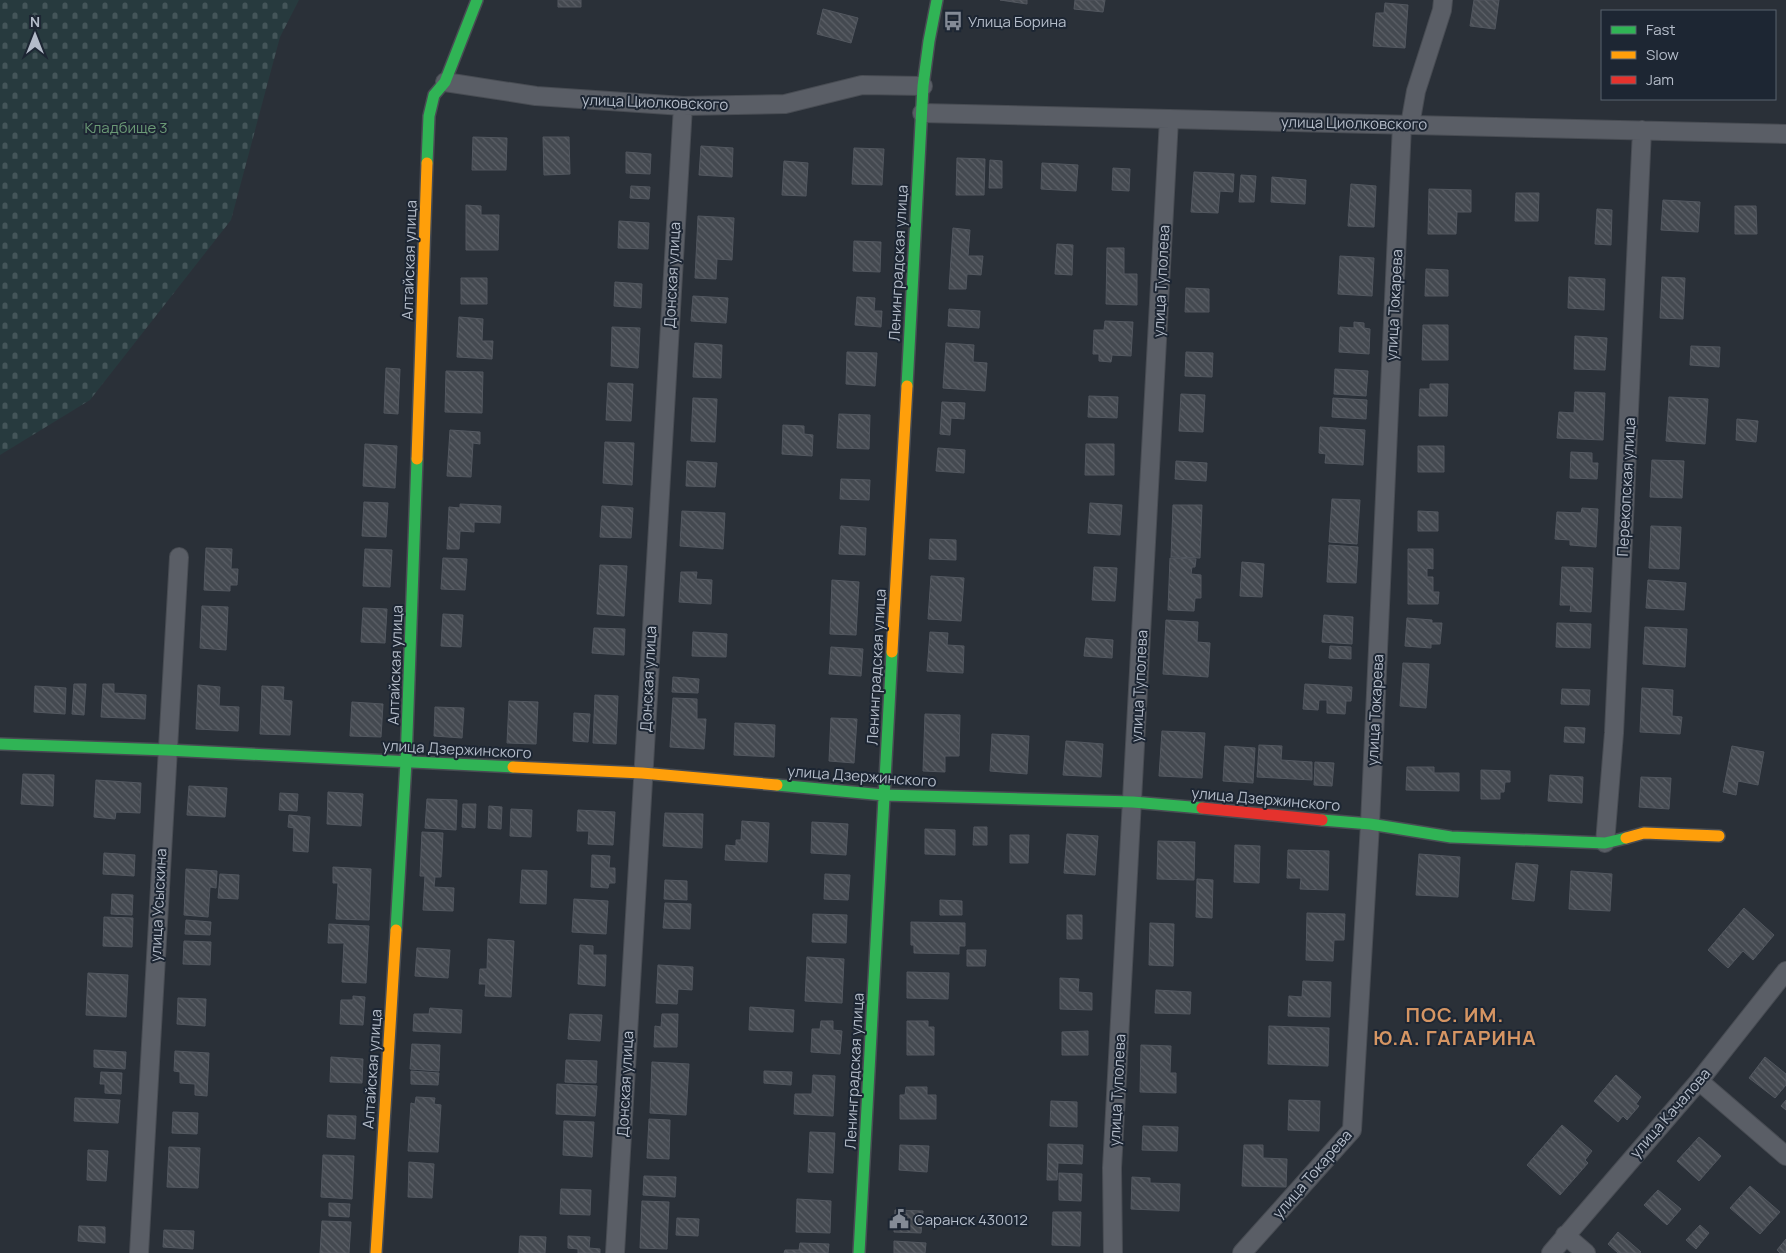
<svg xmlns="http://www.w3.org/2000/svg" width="1786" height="1253" viewBox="0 0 1786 1253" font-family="Manrope,sans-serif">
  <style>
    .cemetery { fill: url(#cemetery-stones) }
    .building { fill: url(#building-back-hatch); stroke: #52575f }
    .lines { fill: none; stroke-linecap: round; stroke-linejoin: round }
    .street-casing { stroke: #484c53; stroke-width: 20 }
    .fast-casing { stroke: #484c53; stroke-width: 14 }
    .slow-casing { stroke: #484c53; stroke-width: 14 }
    .jam-casing { stroke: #484c53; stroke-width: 14 }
    .street { stroke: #5a5e66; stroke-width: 18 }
    .fast { stroke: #30b455; stroke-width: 11 }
    .slow { stroke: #ff9f0a; stroke-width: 11 }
    .jam { stroke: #e5322d; stroke-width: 11 }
    .labels { text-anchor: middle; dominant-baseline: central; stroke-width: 4; stroke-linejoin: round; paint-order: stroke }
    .poi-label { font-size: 15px; fill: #b4bcc9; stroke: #1d2633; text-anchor: start }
    .street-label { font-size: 15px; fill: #b4bcc9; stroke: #1d2633 }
    .park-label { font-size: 15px; fill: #6b9a76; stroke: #1d2633 }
    .district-label { font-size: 20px; font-weight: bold; letter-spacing: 1px; fill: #d59563; stroke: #1d2633 }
  </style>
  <defs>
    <pattern id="cemetery-stones" width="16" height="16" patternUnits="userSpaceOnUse" patternTransform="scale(1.25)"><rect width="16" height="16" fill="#273a3e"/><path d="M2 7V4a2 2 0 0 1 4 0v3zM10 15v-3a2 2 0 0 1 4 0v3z" fill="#445559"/></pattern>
    <pattern id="building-back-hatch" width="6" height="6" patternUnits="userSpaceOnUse" patternTransform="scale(1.25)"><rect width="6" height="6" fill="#444950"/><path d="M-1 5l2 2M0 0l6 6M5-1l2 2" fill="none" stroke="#5d6168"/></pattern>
  </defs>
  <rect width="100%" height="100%" fill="#2a3038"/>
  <path class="cemetery" d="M0 0H299L280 37 231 220 90 400 0 455Z"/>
  <path class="building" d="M558 0H581V7H558Z
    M1000 0H1027V4Z
    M1075 0H1105L1103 12 1074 9Z
    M1474 0H1499L1495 29 1470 26Z
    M1385 3 1408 5 1405 48 1373 46 1376 13H1384Z
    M823 9 858 18 851 43 817 34Z
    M473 137 507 138 506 170H472Z
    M543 137H569L570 174 544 175Z
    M701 146 733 148 732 177 699 175Z
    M854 148 884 149 882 185 852 184Z
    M626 152 651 154 650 174 626 173Z
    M957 158 985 159 984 195H956Z
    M990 160 1002 161V188H989Z
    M784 161 808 163 806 196 782 195Z
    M1042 163 1078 165 1076 191 1041 189Z
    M1113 168 1130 169 1129 191 1112 190Z
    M1194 172 1234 174 1233 192 1220 191 1218 213 1191 212Z
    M1241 175 1256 176 1254 202H1239Z
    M1272 177 1306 180 1305 204 1271 202Z
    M1351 184 1376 186 1374 227 1348 226Z
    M631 186 650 187 649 199 630 198Z
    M1429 189 1471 190V212H1457L1456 234H1428Z
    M1516 193H1539L1538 221H1515Z
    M1663 200 1700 202 1698 232 1661 230Z
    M466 205 481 206V215H499L498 250H466Z
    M1735 206H1756L1757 234H1735Z
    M1597 209 1612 210 1611 245 1595 244Z
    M698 216 734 218 732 260 717 259 716 279 695 278Z
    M619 221 649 223 648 249 618 248Z
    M953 228 970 230 968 256H983L981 275 967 274 966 289H949Z
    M854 241 881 242 880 272 853 271Z
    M1057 244 1073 245 1072 275 1055 274Z
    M1107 248H1124V274H1137V305L1106 304Z
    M1340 256 1374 258 1372 296 1338 294Z
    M1426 269 1448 270V296H1425Z
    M1569 277 1605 279 1604 310 1568 308Z
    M1662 277 1685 278 1683 319 1660 318Z
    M461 278H487V304H461Z
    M615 282 642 284 641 308 614 306Z
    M1186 288 1209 289V312H1185Z
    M693 296 728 298 726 323 691 321Z
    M857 297 875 298 874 311H882L881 327 855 325Z
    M949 309 980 311 979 328 948 326Z
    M459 317 483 319 482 341H493L492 359 457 357Z
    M1105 321 1133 322 1131 356 1112 355 1111 362 1099 361V354H1093L1094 330H1104Z
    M1354 322 1364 323V328L1370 329 1369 354 1339 352 1340 327 1354 328Z
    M1423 325H1448V360H1422Z
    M612 327 640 328 638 368 611 366Z
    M1575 336 1607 338 1605 370 1574 369Z
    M695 343 722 345 721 378 693 377Z
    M946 343 974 345 973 362 987 363 985 391 943 388Z
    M1691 346 1720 347 1719 367 1690 365Z
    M847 352 877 353 875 386 846 384Z
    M1186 352 1213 353 1212 377 1185 376Z
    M386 368 400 369 398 414 384 413Z
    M1335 369 1368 371 1366 396 1334 394Z
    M446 371 483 372 482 413 445 412Z
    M608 383 633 384 631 421 606 420Z
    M1430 384H1448L1447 416H1419L1420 389H1430Z
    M1575 392 1605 393 1603 440 1557 438 1559 412 1574 413Z
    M1181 394 1205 395 1203 432 1179 431Z
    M1089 396 1118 397 1117 418 1088 417Z
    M1669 397 1708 399 1705 444 1666 441Z
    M693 398 717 399 715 442 691 441Z
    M1333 398 1367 400 1366 419 1332 417Z
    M942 402 965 403 964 419 951 418 950 435 940 434Z
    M839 414 870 415 869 449 837 448Z
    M1737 419 1758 421 1756 442 1736 440Z
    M783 425 804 426V434L813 435 812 456 782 454Z
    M1320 427 1365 430 1363 465 1325 463 1326 454 1319 453Z
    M450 430 480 432V444L473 443 471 477 447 476Z
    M605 442 634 443 632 485 603 483Z
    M365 444 397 446 395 488 363 486Z
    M1086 444H1114V475H1085Z
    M1418 446H1444V472H1418Z
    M938 448 965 450 964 473 936 471Z
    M1571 452 1592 453V463H1598L1597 479 1570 478Z
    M1652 460 1684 461 1682 498 1650 497Z
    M687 461 717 463 715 487 686 486Z
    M1176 461 1207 463 1206 481 1175 479Z
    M841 479 870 480 869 500 840 499Z
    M1332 499 1360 500 1357 544 1329 542Z
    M364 502 388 503 386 537 362 536Z
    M1090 503 1122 505 1120 535 1088 533Z
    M460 504 501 506 500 523 474 522V532L460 531 459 549H447L449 507 460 508Z
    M1173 505H1202L1200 558 1171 557Z
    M602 506 633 508 631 538 600 537Z
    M1582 508 1598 509 1596 547 1570 545V540L1555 539 1557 512 1581 513Z
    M682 511 725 513 723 549 680 546Z
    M1418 511 1438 512V531H1418Z
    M841 526 866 528 865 555 839 554Z
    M1651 526 1681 527 1679 569 1649 568Z
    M930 539 956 540V560L929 559Z
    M1329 545 1358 547 1356 583 1327 582Z
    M206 548 232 549 231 569H238L237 585H230V591L204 590Z
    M365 549 392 550 390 587 363 586Z
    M1408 549H1433V569L1427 568V577H1433V592H1439L1438 604H1408Z
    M443 558 467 559 465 590 441 589Z
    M1170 558 1196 559 1195 567H1192L1191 574 1201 575V598H1195L1194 611 1168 610Z
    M1242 562 1264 564 1262 597 1240 596Z
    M600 565 627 566 624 616 597 614Z
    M1094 567 1117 568 1115 601 1092 600Z
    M1562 567 1593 568 1591 612 1570 611 1571 605H1560Z
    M681 572H697L696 579 712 580 711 604 679 602Z
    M931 576 964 578 961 621 928 619Z
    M832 580 859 582 856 635 830 634Z
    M1648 580 1686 583 1684 610 1646 608Z
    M202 606 228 607 226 650 200 648Z
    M363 608 387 609 385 643 361 642Z
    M443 614 463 615 461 647 441 646Z
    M1324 615 1353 617 1352 644 1322 642Z
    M1407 618 1432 620V623H1442L1440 644H1431V648L1405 646Z
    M1166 620 1198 622 1197 642 1210 643 1208 677 1163 674Z
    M1557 623 1591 624 1590 648 1556 647Z
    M1645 627 1687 629 1685 667 1643 664Z
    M594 628 625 629 624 655 592 653Z
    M693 632 727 634 726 657 692 656Z
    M930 632 948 633 947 645 964 646 963 673 927 671Z
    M1086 638 1113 640 1112 658 1084 656Z
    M1330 646 1351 647V659L1329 658Z
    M831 647 863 649 861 676 829 674Z
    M1403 663 1429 664 1426 708 1400 706Z
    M673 677 699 679 698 693 672 692Z
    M74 684H86L84 715 72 714Z
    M103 684H114V693L146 695 145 719 101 717Z
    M1305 684 1352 687 1351 701H1346L1345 714 1327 713V700H1319L1318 710 1303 709Z
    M198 685 220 687 219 706 239 707 238 731 196 729Z
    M35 686 66 688 65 714 34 712Z
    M262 686 284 687 283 700 292 701 290 735 260 734Z
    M1642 688 1673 690 1672 716 1682 717 1680 734 1640 732Z
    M1562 689 1590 690 1589 705 1561 704Z
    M595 695 618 696 616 744 593 743Z
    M673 698 697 699V719H706L704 749 670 747Z
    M509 701 538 702 536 744 507 743Z
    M352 702 383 704 381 737 350 736Z
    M435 707 464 708 462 738 434 736Z
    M574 713 590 714 588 742 573 741Z
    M925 714 960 715 959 756H945V772L923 771Z
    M831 718 857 719 854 763 829 761Z
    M735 723 775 725 774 757 734 755Z
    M1565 727 1585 728 1584 743 1564 742Z
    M1162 731 1205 733 1202 778 1159 776Z
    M992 734 1029 736 1027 774 990 771Z
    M1066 741 1103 744 1101 777 1063 775Z
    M1259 745 1282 746 1281 760 1312 762V780L1257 777Z
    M1225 746 1255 748 1253 783 1223 781Z
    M1732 746 1764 752 1758 785 1738 781 1736 795 1723 792Z
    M1315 762 1334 763 1332 786 1314 785Z
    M1407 767H1434V773H1459V791L1406 790Z
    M1481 770 1510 771V782H1505L1504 792H1500V799H1481Z
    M23 774 54 775 53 806 21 804Z
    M1550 775 1583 777 1582 803 1548 801Z
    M1641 777 1671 778 1669 809 1639 807Z
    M96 780 141 783 140 813 116 812 115 819 94 817Z
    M189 786 227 788 225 817 187 815Z
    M328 792 363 794 361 826 327 824Z
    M280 793 298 794 297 811 279 810Z
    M427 799 457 800 456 830 425 828Z
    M463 804H476L475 828 462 827Z
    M489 806 502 807 501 829 488 828Z
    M511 809 532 810 531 837 510 836Z
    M578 810 615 812 613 845 588 844 589 831H577Z
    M665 813 703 814 702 848 663 846Z
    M289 815 310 817 308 852 293 851 294 828 288 827Z
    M742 821 769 823 767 862 725 860 726 845 736 846V840H741Z
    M812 822 848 824 846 855 811 853Z
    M974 827H987V845H973Z
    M925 829 955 830V855L925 854Z
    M422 832 443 833 441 877H435L434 887 454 888 453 911 423 910 425 876H420Z
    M1067 834 1098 836 1095 875 1064 873Z
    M1010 835H1029L1028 863H1010Z
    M1158 841 1195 842 1194 880 1157 879Z
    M1235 845 1260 846 1259 883 1234 882Z
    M1288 850 1329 851 1328 890 1300 889 1301 878H1287Z
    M104 853 135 855 134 876 103 874Z
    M1419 854 1460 857 1458 897 1416 895Z
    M592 855 610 856 609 868H615V883H609L608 888 591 887Z
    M1516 863 1538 865 1534 901 1512 899Z
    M333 867 371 869 369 920 336 919 338 883H333Z
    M186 869 217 871 216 888 210 887 208 917 184 915Z
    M522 870 547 871 546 904 520 903Z
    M1571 871 1612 874 1610 911 1569 909Z
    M220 874 239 875 238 899 218 898Z
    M825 874 850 875 848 900 824 899Z
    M1197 879 1213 880 1212 918 1196 917Z
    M665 880 687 881V900L664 899Z
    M112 894 133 895 132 915 111 914Z
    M574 899 608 901 606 934 572 932Z
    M940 900 962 901V915H940Z
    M665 903 691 904 690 929 663 928Z
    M1744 908 1774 935 1753 960 1743 951 1728 968 1708 950Z
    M1307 913 1345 914 1344 940H1334L1333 961 1306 960Z
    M813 914 847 915 846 943 812 942Z
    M1067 915H1082V939H1067Z
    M104 917 133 918 132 947 103 946Z
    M186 920 211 922 210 935 185 934Z
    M911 922 965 923V946H959V954L914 953V945H911Z
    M1150 923 1174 924 1173 966 1149 965Z
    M329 924 369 926 366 983 342 982 344 943H328Z
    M488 939 514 941 511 997 485 996 486 984H479L480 969H487Z
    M184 941 211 942 210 965 183 964Z
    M580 945 593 946V955H606L605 986 578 984Z
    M417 948 450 950 448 978 415 976Z
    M967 950H986L985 966H967Z
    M807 957 844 959 842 1003 805 1001Z
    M658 965 693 967 692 990 678 989 677 1004 656 1003Z
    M907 972 949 973 948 999 907 998Z
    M88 973 128 975 126 1017 86 1015Z
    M1060 978 1079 979 1078 992 1092 993V1010L1060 1009Z
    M1303 981 1331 982 1330 1017 1288 1016 1289 996 1302 997Z
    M1156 990 1191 992 1190 1014 1155 1013Z
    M353 996 365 997 363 1025 340 1024 341 1000H353Z
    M178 998 206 999 205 1026 177 1024Z
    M750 1007 794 1010 793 1032 749 1030Z
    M430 1008 462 1010 461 1033 413 1031 414 1014H429Z
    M570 1014 602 1015 600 1041 568 1039Z
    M662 1014H678L677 1047H654L655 1026 661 1027Z
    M821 1021H833V1030L842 1031 840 1054 811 1052 812 1029H820Z
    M907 1021H928V1027H934V1055H907Z
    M1269 1026 1329 1028 1328 1066 1268 1064Z
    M1088 1031V1055H1062V1032Z
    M412 1044 440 1045 439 1071 410 1069Z
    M1141 1045 1171 1046 1170 1073H1176V1093L1140 1092Z
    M94 1050 126 1052 125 1069 94 1067Z
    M175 1051 209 1053 207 1096 195 1095V1084L180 1083V1072L174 1071Z
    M331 1057 363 1059 362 1083 330 1082Z
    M1765 1057 1786 1074V1085L1775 1098 1749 1078Z
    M566 1060 597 1061 596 1083 565 1082Z
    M652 1062 689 1064 686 1115 650 1113Z
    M411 1071 439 1073 438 1085 411 1084Z
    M764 1071 792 1072 791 1085 764 1083Z
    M101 1072 122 1073 121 1094 105 1093V1084H100Z
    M813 1075 835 1076 833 1116 794 1114 795 1094H812Z
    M1616 1075 1641 1097 1636 1104 1639 1106 1627 1120 1623 1116 1618 1122 1594 1101Z
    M557 1084 597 1086 595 1116 556 1114Z
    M906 1087H927V1095H936V1119H900V1095H905Z
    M416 1097 435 1098 434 1104 441 1105 438 1152 408 1151 411 1103 415 1104Z
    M75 1098 120 1100 118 1123 74 1121Z
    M1289 1100 1320 1101 1319 1131 1288 1130Z
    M1786 1100V1110L1781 1106Z
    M1051 1101 1077 1102V1127L1050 1126Z
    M173 1112 198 1113 197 1134 172 1133Z
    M328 1115 356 1116 355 1139 327 1137Z
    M649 1119 670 1120 669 1159 647 1158Z
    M564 1121 594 1122 592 1157 563 1155Z
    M1562 1125 1592 1151 1585 1160 1588 1163 1560 1195 1527 1165Z
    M1143 1126 1178 1127 1177 1151 1142 1150Z
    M810 1132 835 1133 833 1173 808 1172Z
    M1699 1137 1721 1156 1699 1181 1677 1161Z
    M1048 1144 1083 1145 1082 1164 1058 1163 1057 1180H1047Z
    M900 1145 929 1146 927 1172 899 1170Z
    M1244 1145H1263V1158L1287 1159 1286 1187 1242 1186Z
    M169 1147 200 1148 198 1188 167 1187Z
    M88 1150 108 1151 106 1181 87 1180Z
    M323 1155 354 1156 352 1199 321 1197Z
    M409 1162 434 1164 432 1198 408 1197Z
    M1059 1173 1082 1174 1081 1201 1059 1200Z
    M644 1176 676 1177 675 1197 643 1195Z
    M1132 1177 1150 1178V1183L1180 1184 1179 1211 1131 1209Z
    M1750 1186 1780 1212 1760 1234 1730 1208Z
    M561 1189 591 1190 590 1215 560 1214Z
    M1658 1190 1681 1209 1667 1225 1644 1205Z
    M797 1199 831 1201 830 1233 796 1232Z
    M642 1201 669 1202 667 1249 640 1248Z
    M329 1203 350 1204 349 1217 329 1216Z
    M895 1210 923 1211 921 1233 894 1232Z
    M1053 1212H1081L1080 1246 1052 1245Z
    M677 1218 699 1219 698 1236 676 1235Z
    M322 1221 351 1222 349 1253H320Z
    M1700 1225 1709 1233 1696 1249 1686 1240Z
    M79 1226 105 1227V1243L78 1241Z
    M164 1230 194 1231 193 1249 163 1247Z
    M1618 1232 1641 1252 1639 1253H1618L1608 1244Z
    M520 1236 546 1237 545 1253H519Z
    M568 1236 590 1237 589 1248 600 1249V1253H578V1249L568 1248Z
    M1786 1239V1253H1780L1777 1250Z
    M894 1241 926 1243 925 1253H894Z
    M800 1243 829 1244 828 1253H784L785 1250H799Z"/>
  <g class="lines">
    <defs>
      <path id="street" d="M445 82 536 96 683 106 785 104 862 85 923 86
        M922 113 1786 134
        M1410 125 1416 91 1442 10 1443 0
        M1605 843 1614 733 1642 130
        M1699 1081 1786 1156
        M1565 1235 1586 1253
        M139 1253 179 557
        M615 1253 683 106
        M1113 1253 1112 1168 1169 119
        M1242 1253 1352 1130 1370 824 1402 125
        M1551 1253 1699 1081 1786 971"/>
      <path id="fast" d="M427 163 429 116 434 95 445 82 477 0
        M907 386 923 86 929 41 937 0
        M0 744 167 750 513 767
        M777 785 884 795 1133 802 1202 808
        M1322 820 1370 824 1451 837 1605 843 1626 838
        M396 930 406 762 417 459
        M859 1253 892 652"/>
      <path id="slow" d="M417 459 427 163
        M892 652 907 386
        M513 767 642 773 777 785
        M1626 838 1644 833 1719 836
        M376 1253 396 930"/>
      <path id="jam" d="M1202 808 1322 820"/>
    </defs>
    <use href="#street" class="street-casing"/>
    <use href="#fast" class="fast-casing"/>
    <use href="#slow" class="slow-casing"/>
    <use href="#jam" class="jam-casing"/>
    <use href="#street" class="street"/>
    <use href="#fast" class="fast"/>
    <use href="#slow" class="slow"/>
    <use href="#jam" class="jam"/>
  </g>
  <defs>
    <symbol id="bus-bare" viewBox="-9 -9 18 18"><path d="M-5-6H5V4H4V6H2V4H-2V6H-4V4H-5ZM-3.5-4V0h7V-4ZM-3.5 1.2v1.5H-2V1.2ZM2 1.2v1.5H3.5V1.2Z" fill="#848b96" stroke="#1d2633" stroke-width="2.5" paint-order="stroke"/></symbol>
    <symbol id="civic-bare" viewBox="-9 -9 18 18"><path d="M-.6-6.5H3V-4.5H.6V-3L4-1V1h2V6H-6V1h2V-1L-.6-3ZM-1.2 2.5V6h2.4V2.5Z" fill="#848b96" stroke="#1d2633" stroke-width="2.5" paint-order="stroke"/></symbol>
  </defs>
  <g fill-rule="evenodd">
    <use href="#bus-bare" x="939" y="7" width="28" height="28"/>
    <use href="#civic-bare" x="885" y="1205" width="28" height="28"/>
  </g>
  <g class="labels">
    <g class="poi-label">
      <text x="968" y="21">Улица Борина</text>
      <text x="914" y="1219">Саранск 430012</text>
    </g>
    <g class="street-label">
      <text transform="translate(655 102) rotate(2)">улица Циолковского</text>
      <text transform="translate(1354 123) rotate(1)">улица Циолковского</text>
      <text transform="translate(409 260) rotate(-88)">Алтайская улица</text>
      <text transform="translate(898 263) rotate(-87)">Ленинградская улица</text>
      <text transform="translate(672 275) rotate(-87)">Донская улица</text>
      <text transform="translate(1161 281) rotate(-87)">улица Туполева</text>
      <text transform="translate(1394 305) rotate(-87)">улица Токарева</text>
      <text transform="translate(1626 487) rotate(-87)">Перекопская улица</text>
      <text transform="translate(395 665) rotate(-88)">Алтайская улица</text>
      <text transform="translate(876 667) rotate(-87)">Ленинградская улица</text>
      <text transform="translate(648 679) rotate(-87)">Донская улица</text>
      <text transform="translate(1139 686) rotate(-87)">улица Туполева</text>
      <text transform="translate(1375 710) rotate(-87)">улица Токарева</text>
      <text transform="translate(457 749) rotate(3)">улица Дзержинского</text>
      <text transform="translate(862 776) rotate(4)">улица Дзержинского</text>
      <text transform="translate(1266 799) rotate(5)">улица Дзержинского</text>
      <text transform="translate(158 905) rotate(-87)">улица Усыскина</text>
      <text transform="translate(372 1069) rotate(-86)">Алтайская улица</text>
      <text transform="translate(854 1071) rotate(-87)">Ленинградская улица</text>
      <text transform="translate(625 1084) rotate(-87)">Донская улица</text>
      <text transform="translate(1117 1090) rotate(-87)">улица Туполева</text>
      <text transform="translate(1670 1113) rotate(-49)">улица Качалова</text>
      <text transform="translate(1312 1174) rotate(-49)">улица Токарева</text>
    </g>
    <g class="park-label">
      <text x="126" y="127">Кладбище 3</text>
    </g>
    <g class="district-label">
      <text x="1455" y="1014">ПОС. ИМ.<tspan x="1455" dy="23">Ю.А. ГАГАРИНА</tspan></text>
    </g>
  </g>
  <rect x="1601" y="10" width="175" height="90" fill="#1d2633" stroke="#59626f"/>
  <rect x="1611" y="26" width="25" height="8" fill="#30b455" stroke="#59626f"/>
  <text x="1646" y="35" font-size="15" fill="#b4bcc9">Fast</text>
  <rect x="1611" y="51" width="25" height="8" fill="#ff9f0a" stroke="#59626f"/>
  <text x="1646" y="60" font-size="15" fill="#b4bcc9">Slow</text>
  <rect x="1611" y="76" width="25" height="8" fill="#e5322d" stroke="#59626f"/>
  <text x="1646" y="85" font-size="15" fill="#b4bcc9">Jam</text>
  <g transform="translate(35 35)" stroke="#1d2633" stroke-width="4" paint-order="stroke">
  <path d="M0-4L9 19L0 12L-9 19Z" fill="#b4bcc9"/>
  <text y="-8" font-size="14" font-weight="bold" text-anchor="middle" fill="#b4bcc9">N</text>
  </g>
</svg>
